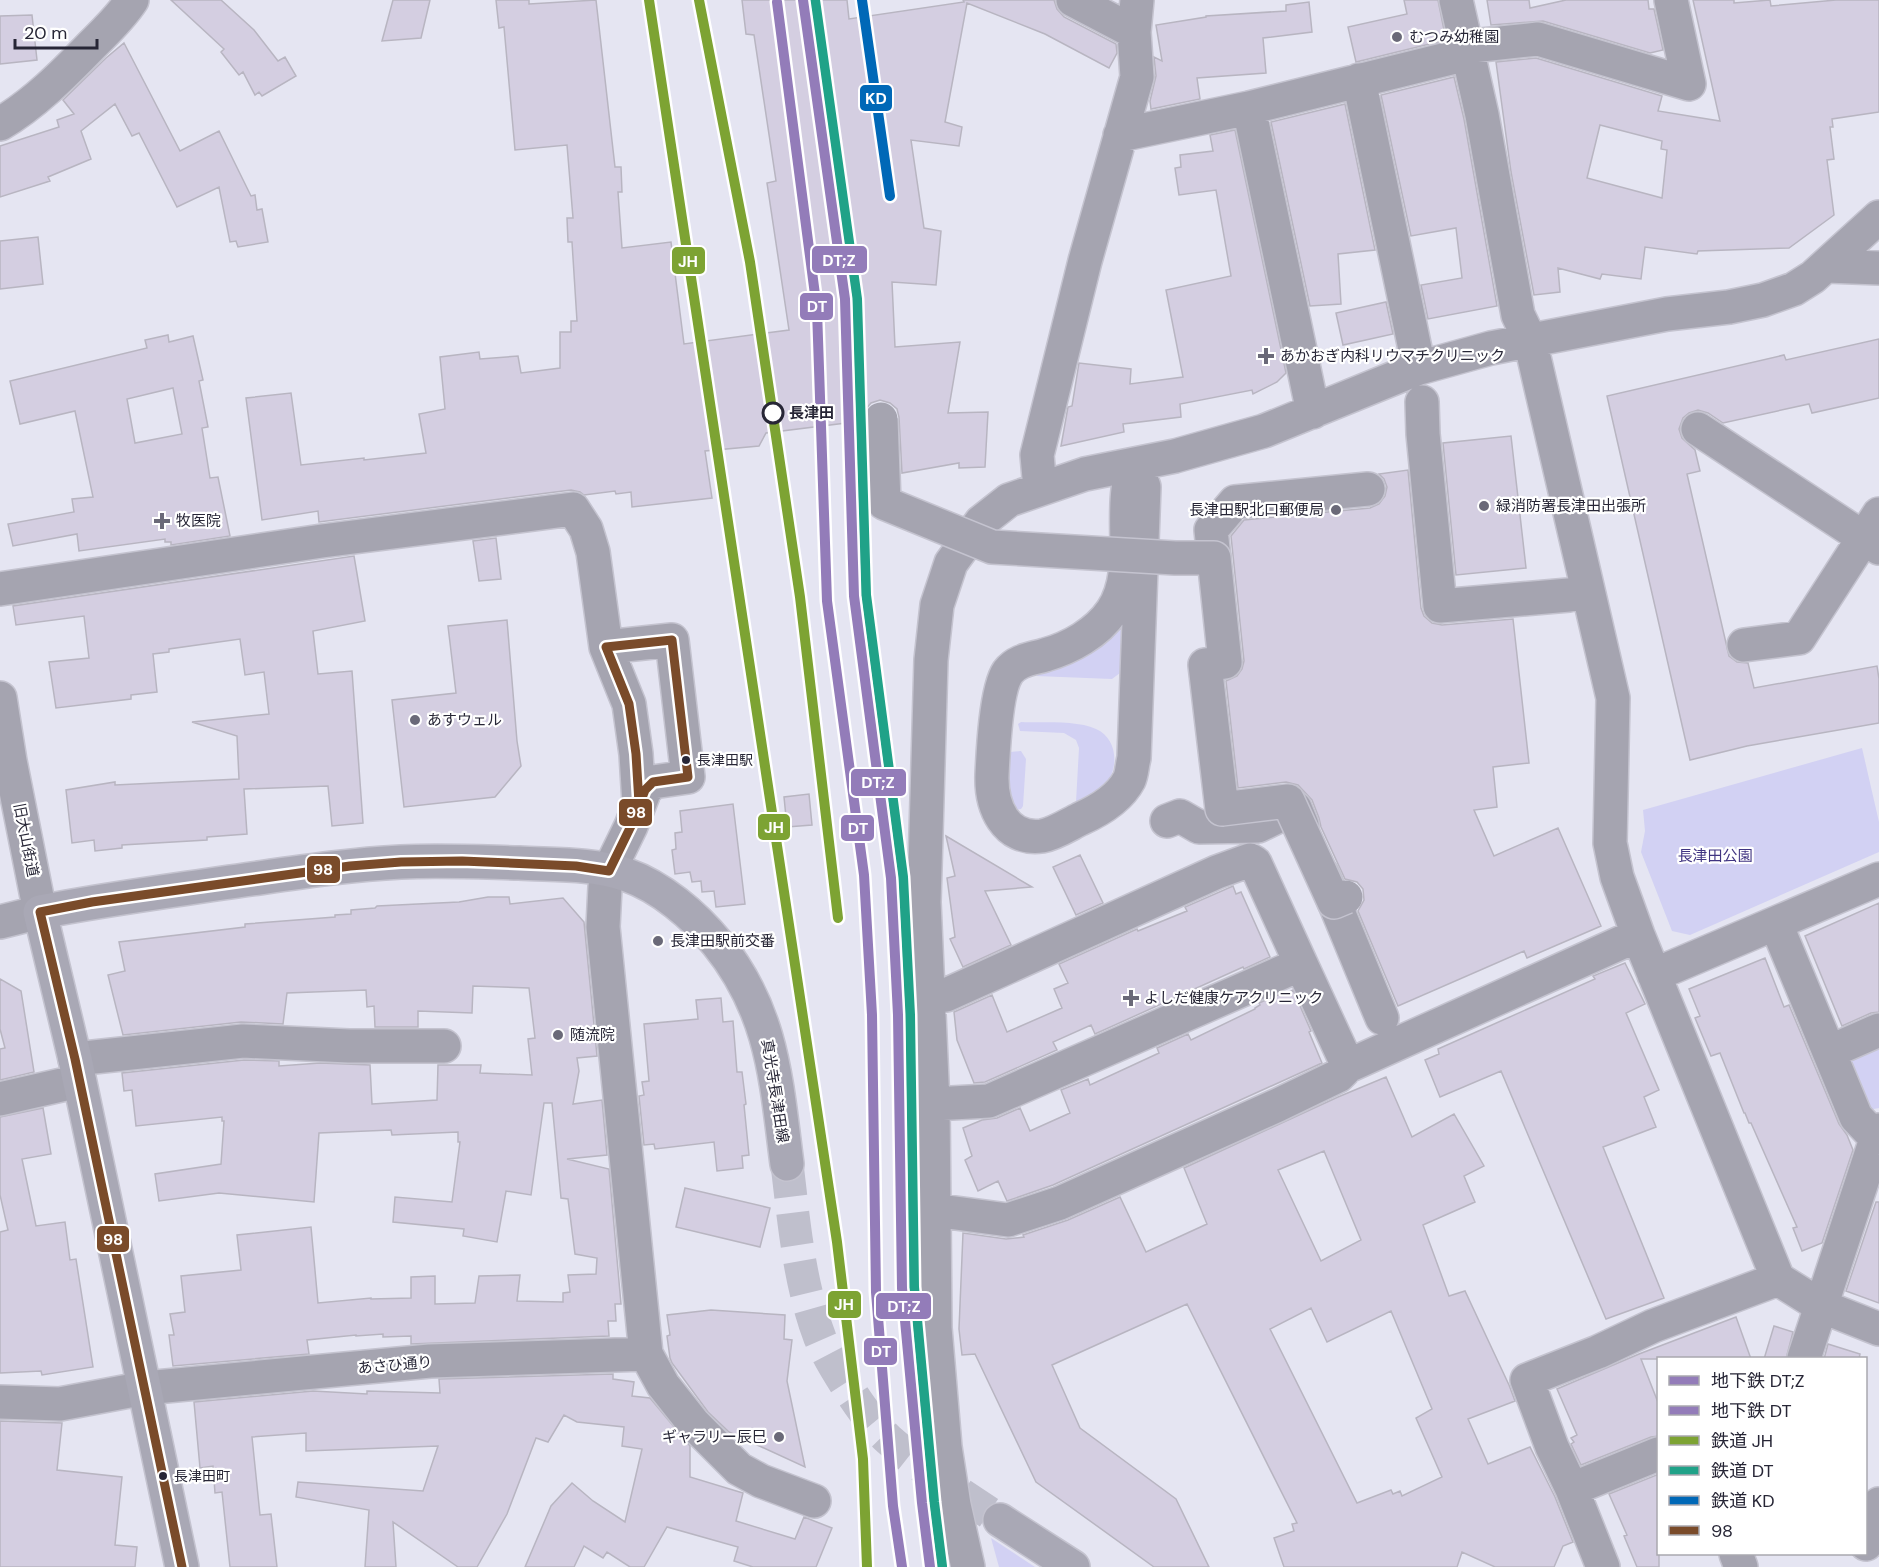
<svg xmlns="http://www.w3.org/2000/svg" width="1879" height="1567" viewBox="0 0 1879 1567" font-family="'DM Sans','Noto Sans JP',sans-serif">
  <style>
    .green { fill: #d2d1f3 }
    .building { fill: #d4cee1; stroke: #b8b5c1; stroke-width: 1.5; fill-rule: evenodd }
    .lines { fill: none; stroke-linecap: round; stroke-linejoin: round }
    .major-tunnel { stroke: #bfbfcc; stroke-width: 33; stroke-dasharray: 33 16; stroke-linecap: butt }
    .minor-casing { stroke: #c4c3cf; stroke-width: 36 }
    .major-casing { stroke: #c4c3cf; stroke-width: 36 }
    .minor { stroke: #a5a4b0; stroke-width: 33 }
    .major { stroke: #a9a8b5; stroke-width: 33 }
    .minor-bridge-casing { stroke: #c4c3cf; stroke-width: 36; stroke-linecap: butt }
    .minor-bridge { stroke: #a5a4b0; stroke-width: 33 }
    .bus-1-casing { stroke: #fff; stroke-width: 14 }
    .bus-1 { stroke: #7a4b2a; stroke-width: 9 }
    .rail-1-casing { stroke: #fff; stroke-width: 15 }
    .rail-2-casing { stroke: #fff; stroke-width: 15 }
    .rail-3-casing { stroke: #fff; stroke-width: 15 }
    .rail-1 { stroke: #7da333; stroke-width: 10 }
    .rail-2 { stroke: #20a288; stroke-width: 10 }
    .rail-3 { stroke: #0068b7; stroke-width: 10 }
    .metro-1-casing { stroke: #fff; stroke-width: 15 }
    .metro-2-casing { stroke: #fff; stroke-width: 15 }
    .metro-1 { stroke: #937cb9; stroke-width: 10 }
    .metro-2 { stroke: #937cb9; stroke-width: 10 }
    .poi-dot { fill: #6a6978; stroke: #fff; stroke-width: 2 }
    .stop-dot { fill: #fff; stroke: #272636; stroke-width: 3 }
    .bus-dot { fill: #272636; stroke: #fff; stroke-width: 2 }
    .labels { text-anchor: middle; dominant-baseline: central; stroke-width: 4.5; stroke-linejoin: round; paint-order: stroke }
    .bus-label { font-size: 14px; fill: #272636; stroke: #fff; text-anchor: start }
    .poi-label { font-size: 15px; fill: #272636; stroke: #fff; text-anchor: start }
    .stop-label { font-size: 15px; font-weight: bold; fill: #272636; stroke: #fff; text-anchor: start }
    .street-label { font-size: 15px; fill: #272636; stroke: #fff }
    .park-label { font-size: 15px; fill: #403481; stroke: #fff }
    .line-badge { stroke: #fff; stroke-width: 2 }
    .badge-label { font-size: 16px; text-anchor: middle; font-weight: bold; fill: #fff }
  </style>
  <rect width="100%" height="100%" fill="#e5e5f2"/>
  <path class="green" d="M1121 624 1122 625 1120 673 1112 679 1036 676Z
    M1021 722C1042 723 1077 720 1096 729 1121 740 1119 776 1099 792 1093 796 1085 800 1079 804L1076 802 1079 748 1076 740 1064 733 1020 731 1018 724Z
    M1862 748 1879 822V852L1690 935 1672 931 1641 852 1645 831 1643 810Z
    M1021 751 1026 759 1023 806 1021 809 1016 810 1010 805 1007 756 1010 752Z
    M1879 1040V1108L1863 1111 1844 1066 1848 1051Z
    M991 1538 1035 1567H999Z"/>
  <path class="building" d="M171 0H221L254 30 278 61 285 57 296 76 262 96 259 92 255 95 243 72 239 75 221 52 224 49Z
    M393 0H430L421 38 382 41Z
    M496 0H529V4L596 0 615 167H621L622 192H618L622 248 671 242 684 344 789 330 767 183 776 181 754 35 746 34 742 0H847L849 19 964 2 963 0H1054L1057 9 1064 17 1116 44 1117 53 1109 68 1045 34 967 3 945 122 962 127 959 146 911 140 924 228 941 231 936 285 892 282 895 347 960 342 948 413 988 412 985 467 959 468V463L902 473 899 417 897 409 890 403 880 400 871 403 865 410 862 421 766 433 759 446 705 451 712 498 632 507 631 492 616 494 615 491 584 495 580 492 571 490 319 522 318 511 262 520 246 398 291 393 301 465 364 458V460L426 453 419 414 445 409 440 357 479 352 480 359 518 356 521 373 560 368V332H571V321H577L572 242H568L567 218H573L567 145 515 150 504 27 499 28Z
    M1404 0H1438L1446 40 1356 62 1348 27 1407 14Z
    M1487 0H1529L1530 8 1566 0H1648L1649 9H1654L1663 50 1650 53 1543 21 1491 25Z
    M1693 0H1734V3L1770 0 1771 6 1836 0H1879V112L1832 119 1833 127H1830L1834 159 1827 160 1834 215 1789 248 1698 251 1697 254 1645 247 1641 279 1602 274 1600 279 1558 268 1560 292 1534 295 1511 172 1496 62 1536 58 1662 96 1658 111 1720 121ZM1600 125 1662 141 1661 149 1667 150 1662 198 1587 178Z
    M1309 2 1312 32 1263 38 1266 73 1197 78 1200 99 1151 109 1150 101 1156 76 1154 57 1162 61 1156 25 1206 17V16L1286 11V5Z
    M32 15 37 60 0 64V16Z
    M124 43 180 151 219 131 251 196 255 195 257 210 262 209 268 242 238 247 236 241 230 242 219 187 177 207 139 133 132 136 115 104 81 131 91 159 48 177 50 181 0 197V146L59 127 57 120 74 114 63 100 106 58Z
    M1454 77 1464 119 1497 306 1428 319 1421 285 1462 278 1456 228 1411 236 1381 95Z
    M1345 104 1375 250 1338 254 1341 304 1310 306 1271 122Z
    M1235 130 1286 373 1277 382 1253 394 1252 390 1180 404 1181 417 1123 424 1124 432 1061 446 1068 407 1072 406 1079 363 1131 369 1130 384 1183 377 1166 290 1231 276 1216 190 1179 195 1175 168 1181 167 1180 155 1213 151 1210 135Z
    M38 237 43 284 0 289V241Z
    M1386 302 1393 334 1343 345 1336 313Z
    M168 335 169 342 193 336 203 380 199 381 208 427 202 428 210 478 218 477 230 536 171 545V542H165V539L79 551 77 534 13 546 8 524 74 512 72 499 93 497 75 411 20 424 10 381 147 348 145 340ZM173 388 182 434 135 443 127 399Z
    M1879 339V398L1812 413 1809 404 1723 423 1708 413 1698 410 1689 413 1683 418 1679 429 1682 438 1695 450 1700 471 1687 474 1729 656 1737 662 1748 663 1754 688 1877 666 1879 679V723L1747 746 1690 760 1607 396 1784 355 1786 360Z
    M1511 436 1526 568 1456 575 1443 443Z
    M1408 470 1421 608 1424 616 1432 623 1442 625 1513 619 1529 763 1493 767 1497 807 1474 810 1494 856 1558 828 1601 926 1527 958 1524 951 1398 1006 1358 911 1364 900 1363 889 1357 882 1345 879 1321 827 1319 818 1312 800 1298 785 1286 782 1238 788 1226 681 1237 676 1242 669 1244 661 1231 536 1244 520 1370 508 1379 504 1385 496 1387 487 1384 479 1379 474Z
    M496 538 501 579 479 581 473 541Z
    M354 556 365 621 313 631 318 674 352 671 363 823 332 826 328 786 244 789 247 834 207 837V840L122 845V848L95 851 94 840 72 843 66 790 115 782V785L239 779 237 736 192 722 269 714 264 672 245 675 240 639 169 649V652L153 654 157 692 131 695V699L56 708 49 662 89 658 84 616 16 625 13 606Z
    M507 620 517 741 521 766 495 797 404 807 392 700 456 693 448 626Z
    M809 794 812 825 787 827 784 797Z
    M733 804 745 904 716 907 714 891 702 892 701 881 692 882 690 872 675 874 672 850 676 849 675 833 682 832 680 811Z
    M946 836 1032 887 985 891 1011 945 963 967 950 939 955 937 947 878 955 876Z
    M1080 855 1103 903 1076 915 1053 867Z
    M1233 886 1236 894 1241 892 1270 957 1244 969 1243 967 1095 1034 1091 1025 1053 1042 1057 1050 985 1082 974 1083 957 1040 954 1012 992 995 1007 1032 1062 1008 1054 989 1068 983 1059 964 1137 929 1138 931 1187 911 1185 907Z
    M488 897H509L510 904 563 898 584 922 597 1056 577 1058 579 1071 573 1104 602 1100 607 1155 567 1159 609 1169 621 1304H615L616 1321H608L609 1336 411 1344V1336L383 1337V1334L356 1336V1335L307 1340 309 1354 173 1366 169 1335H174L170 1314 185 1312 181 1276 241 1270 237 1235 311 1227 318 1303 371 1298V1299L411 1298V1277L435 1276V1304L475 1303 479 1276 520 1275 517 1301 563 1302V1293L570 1292 568 1275 596 1274 597 1258 575 1254 568 1199 561 1198 552 1103H544L531 1195 506 1191 497 1242 463 1236 464 1229 393 1222 395 1197 452 1202 460 1142H458V1132L392 1135 391 1130 319 1133 314 1202 219 1193 159 1201 155 1174 221 1164 224 1121H222V1117L136 1126 132 1090 124 1091 122 1073 244 1060 279 1061V1066L320 1063 370 1065 372 1104 437 1100 438 1065H481L480 1073 532 1075 528 1039 535 1038 529 988 473 986 472 1013 418 1011V1027H375L374 1006 367 1007 366 990 287 993 283 1024 241 1022 123 1035 108 975 125 971 119 942 245 927V924L335 917V915L351 914V910L375 908 377 906 459 902Z
    M1879 903V1012L1871 1013 1842 1026 1805 936Z
    M1765 958 1784 1007 1789 1005 1839 1124 1847 1135 1853 1150 1822 1243 1802 1251 1793 1228 1797 1227 1751 1123H1749L1745 1113H1744L1720 1053 1711 1056 1695 1018 1700 1016 1689 989Z
    M1625 963 1645 1004 1626 1013 1659 1090 1644 1097 1656 1127 1603 1147 1664 1298 1606 1319 1501 1071 1440 1097 1425 1060 1439 1054 1438 1049 1595 979 1593 976Z
    M0 979 21 991 34 1072 0 1080V1049L5 1048 0 1029Z
    M1293 990 1311 1031 1309 1032 1322 1063 1053 1185 1007 1201 998 1181 978 1191 965 1160 972 1156 963 1128 982 1120 997 1118 1020 1108 1030 1131 1070 1113 1061 1090 1088 1079 1090 1085 1159 1053 1157 1048 1188 1034 1191 1040 1255 1009V1008L1260 1005 1259 1003 1285 992V994Z
    M721 998 723 1022 733 1021 737 1072H742L746 1104 744 1105 749 1155 742 1156 743 1168 717 1171 714 1142 655 1149 654 1144 644 1145 639 1096 644 1095 642 1082 649 1081 644 1024 698 1019 696 1000Z
    M1386 1077 1412 1137 1454 1114 1484 1166 1464 1176 1475 1202 1423 1225 1449 1296 1465 1291 1509 1385 1515 1401 1468 1419 1488 1464 1530 1447 1555 1497 1573 1542 1563 1546 1554 1567H1495L1462 1552 1457 1567H1284L1274 1538 1294 1531 1292 1524 1297 1523 1187 1304 1052 1365 1080 1428 1176 1499 1209 1567H1154L1036 1482 975 1354 962 1355 959 1329 963 1233 1006 1239 1024 1237 1023 1235 1068 1220 1120 1197 1146 1252 1207 1224 1184 1168 1338 1097ZM1324 1151 1361 1240 1321 1261 1278 1170ZM1311 1308 1327 1342 1391 1311 1432 1409 1416 1418 1442 1477 1402 1496 1400 1491 1393 1494 1391 1490 1357 1503 1270 1329Z
    M43 1108 51 1154 22 1159 36 1226 65 1222 70 1260 76 1259 93 1367 42 1375 41 1371 0 1373V1232L8 1230 0 1195V1117Z
    M685 1188 770 1208 760 1247 676 1227Z
    M1876 1202H1879V1303L1846 1291Z
    M711 1310 785 1315 784 1339 792 1340 787 1381 805 1467 729 1432 708 1412 672 1363 670 1358 667 1336 670 1335 667 1315Z
    M1736 1317 1751 1359H1641L1659 1405V1436L1651 1437 1581 1465 1571 1444 1574 1442 1571 1438 1577 1435 1557 1389 1639 1354Z
    M1774 1326 1793 1332 1786 1359H1764Z
    M1828 1344 1860 1354 1859 1359H1824Z
    M613 1374V1379L634 1382 632 1396 650 1398 690 1446V1477L743 1493 736 1521 795 1539 804 1517 832 1528 816 1567H753L734 1561 738 1547 667 1527 644 1567H630L607 1552 603 1558 584 1546 574 1567H525L551 1506 572 1483 593 1501 625 1522 642 1449 622 1446 624 1427 577 1422 564 1415 548 1442 536 1438 507 1514 477 1567H458L393 1522 396 1567H365L369 1510 296 1497 298 1482 423 1491 438 1446 306 1451V1433L252 1437 260 1515 271 1514 277 1567H230L222 1492 215 1493 213 1466 200 1468 194 1402 313 1391 367 1394V1391L440 1393 439 1379Z
    M0 1421 62 1423 57 1470 122 1477 115 1545 137 1547 135 1567H0Z
    M1659 1474V1567H1637L1624 1536 1627 1535 1609 1494Z"/>
  <g class="lines">
    <path class="major-tunnel" d="M787 1164C794 1222 799 1283 820 1338 829 1359 842 1379 854 1397 864 1412 876 1428 889 1440 923 1470 962 1495 1000 1520"/>
    <defs>
      <path id="minor" d="M1073 0 1134 32
        M1456 0 1482 115 1518 315 1530 340 1613 698 1610 843 1617 877 1638 935 1778 1279 1821 1306 1879 1329
        M1359 80 1419 368
        M1249 108 1313 412
        M0 124C34 104 64 74 92 45 106 31 121 17 132 0
        M1120 135 1249 108 1459 56 1472 46 1538 39 1689 84 1671 0
        M1827 266 1879 268
        M1422 402 1423 434 1440 606 1569 595
        M1698 429 1879 548
        M1136 464 1144 487 1134 758C1132 765 1132 774 1129 780 1119 799 1098 811 1080 819 1068 825 1054 834 1042 836 1005 841 991 806 992 775 993 753 996 689 1008 672 1017 660 1032 659 1045 655 1070 648 1097 633 1112 611 1135 577 1123 528 1128 490 1129 482 1133 472 1136 464Z
        M1040 489 1037 455 1085 261 1137 77 1134 32 1137 0
        M1214 558 1211 530 1235 502 1368 489
        M0 589 322 541 573 509 586 529 593 552 606 647 629 704 636 754 639 803
        M1744 645 1799 638 1879 514
        M606 647 672 640 688 777 653 782 645 790 631 826 609 871 605 887 603 927 646 1354 663 1385 694 1424 739 1469 761 1481 814 1501
        M0 698 10 761 40 912 0 922
        M1167 821 1180 816 1199 827 1258 826 1295 808 1302 825
        M1323 875 1382 1018
        M1776 924 1856 1117 1876 1138
        M1654 975 1879 879
        M928 998 946 995 1217 872 1250 860 1255 863 1301 964
        M1829 1052 1879 1030
        M75 1059 243 1041 349 1046H444
        M0 1099 79 1081
        M933 1104 989 1101 1301 964 1348 1066
        M933 1210 1008 1220 1060 1203 1278 1105 1338 1076 1348 1066 1638 935
        M1804 1358 1879 1130
        M0 1402 60 1404 145 1388 430 1361 646 1354
        M1572 1489 1658 1454
        M1866 1544 1879 1504
        M1736 1554 1741 1567
        M968 1567 954 1505 945 1447 935 1328 933 1104 924 902 931 660 937 605 951 563 981 522 1009 500 1085 474 1175 456 1264 431 1419 368 1491 348 1667 314 1729 307 1763 300 1794 289 1813 277 1879 217
        M1603 1567 1572 1489 1552 1447 1527 1380 1598 1352 1653 1326 1778 1279"/>
      <path id="major" d="M1000 1520 1073 1567
        M182 1567 75 1059 40 912C101 900 162 892 223 883 282 875 341 865 401 862 440 860 480 862 519 863 555 865 592 863 627 875 661 887 694 915 717 943 773 1012 776 1080 787 1164"/>
    </defs>
    <use href="#minor" class="minor-casing"/>
    <use href="#major" class="major-casing"/>
    <use href="#minor" class="minor"/>
    <use href="#major" class="major"/>
    <defs>
      <path id="minor-bridge" d="M881 419 884 503 992 547 1175 558H1214L1225 662 1205 665 1222 809 1288 801 1334 902 1346 897"/>
    </defs>
    <use href="#minor-bridge" class="minor-bridge-casing"/>
    <use href="#minor-bridge" class="minor-bridge"/>
    <defs>
      <path id="bus-1" d="M672 640 688 777 653 782 645 790 631 826 639 803 636 754 629 704 606 647Z
        M609 871 631 826
        M40 912 75 1059 182 1567
        M40 912 92 902 350 866 401 862 462 861 576 866 609 871"/>
    </defs>
    <use href="#bus-1" class="bus-1-casing"/>
    <use href="#bus-1" class="bus-1"/>
    <defs>
      <path id="rail-1" d="M649 0 837 1242 863 1459 867 1567
        M699 0 750 262 800 597 838 918"/>
      <path id="rail-2" d="M815 0 857 299 866 595 903 877 910 1015 914 1287 934 1502 942 1566"/>
      <path id="rail-3" d="M862 0 890 196"/>
    </defs>
    <use href="#rail-1" class="rail-1-casing"/>
    <use href="#rail-2" class="rail-2-casing"/>
    <use href="#rail-3" class="rail-3-casing"/>
    <use href="#rail-1" class="rail-1"/>
    <use href="#rail-2" class="rail-2"/>
    <use href="#rail-3" class="rail-3"/>
    <defs>
      <path id="metro-1" d="M803 0 845 299 854 596 891 878 898 1015 902 1288 922 1503 930 1567"/>
      <path id="metro-2" d="M777 2 817 310 827 601 864 875 872 1015 876 1292 893 1506 902 1567"/>
    </defs>
    <use href="#metro-1" class="metro-1-casing"/>
    <use href="#metro-2" class="metro-2-casing"/>
    <use href="#metro-1" class="metro-1"/>
    <use href="#metro-2" class="metro-2"/>
  </g>
  <g class="poi-dot">
    <circle cx="1397" cy="37" r="6"/>
    <path d="M1263 347h6v6h6v6h-6v6h-6v-6h-6v-6h6z"/>
    <circle cx="1484" cy="506" r="6"/>
    <circle cx="1336" cy="510" r="6"/>
    <path d="M159 512h6v6h6v6h-6v6h-6v-6h-6v-6h6z"/>
    <circle cx="415" cy="720" r="6"/>
    <circle cx="658" cy="941" r="6"/>
    <path d="M1128 989h6v6h6v6h-6v6h-6v-6h-6v-6h6z"/>
    <circle cx="558" cy="1035" r="6"/>
    <circle cx="779" cy="1437" r="6"/>
  </g>
  <circle class="stop-dot" cx="773" cy="413" r="10"/>
  <g class="bus-dot">
    <circle cx="686" cy="760" r="5"/>
    <circle cx="163" cy="1476" r="5"/>
  </g>
  <g class="labels">
    <g class="bus-label">
      <text x="697" y="760">長津田駅</text>
      <text x="174" y="1476">長津田町</text>
    </g>
    <g class="poi-label">
      <text x="1409" y="37">むつみ幼稚園</text>
      <text x="1280" y="356">あかおぎ内科リウマチクリニック</text>
      <text x="1496" y="506">緑消防署長津田出張所</text>
      <text x="1324" y="510" text-anchor="end">長津田駅北口郵便局</text>
      <text x="176" y="521">牧医院</text>
      <text x="427" y="720">あすウェル</text>
      <text x="670" y="941">長津田駅前交番</text>
      <text x="1144" y="998">よしだ健康ケアクリニック</text>
      <text x="570" y="1035">随流院</text>
      <text x="767" y="1437" text-anchor="end">ギャラリー辰巳</text>
    </g>
    <g class="stop-label">
      <text x="789" y="413">長津田</text>
    </g>
    <g class="street-label">
      <text transform="translate(26 840) rotate(79)">旧大山街道</text>
      <text transform="translate(775 1091) rotate(81)">真光寺長津田線</text>
      <text transform="translate(395 1365) rotate(-5)">あさひ通り</text>
    </g>
    <g class="park-label">
      <text x="1715" y="856">長津田公園</text>
    </g>
  </g>
  <g class="line-badge">
    <rect x="859" y="84" width="34" height="28" rx="6" fill="#0068b7"/>
    <rect x="811" y="245" width="57" height="29" rx="6" fill="#937cb9"/>
    <rect x="671" y="246" width="35" height="29" rx="6" fill="#7da333"/>
    <rect x="799" y="292" width="35" height="29" rx="6" fill="#937cb9"/>
    <rect x="850" y="768" width="57" height="29" rx="6" fill="#937cb9"/>
    <rect x="618" y="798" width="35" height="29" rx="6" fill="#7a4b2a"/>
    <rect x="757" y="813" width="34" height="28" rx="6" fill="#7da333"/>
    <rect x="840" y="814" width="35" height="28" rx="6" fill="#937cb9"/>
    <rect x="306" y="855" width="35" height="29" rx="6" fill="#7a4b2a"/>
    <rect x="96" y="1225" width="34" height="28" rx="6" fill="#7a4b2a"/>
    <rect x="827" y="1290" width="35" height="29" rx="6" fill="#7da333"/>
    <rect x="875" y="1292" width="57" height="28" rx="6" fill="#937cb9"/>
    <rect x="863" y="1337" width="35" height="29" rx="6" fill="#937cb9"/>
  </g>
  <g class="badge-label">
    <text x="876" y="104">KD</text>
    <text x="839" y="266">DT;Z</text>
    <text x="688" y="267">JH</text>
    <text x="817" y="312">DT</text>
    <text x="878" y="788">DT;Z</text>
    <text x="636" y="818">98</text>
    <text x="774" y="833">JH</text>
    <text x="858" y="834">DT</text>
    <text x="323" y="875">98</text>
    <text x="113" y="1245">98</text>
    <text x="844" y="1310">JH</text>
    <text x="904" y="1312">DT;Z</text>
    <text x="881" y="1357">DT</text>
  </g>
  <rect x="1657" y="1357" width="210" height="198" fill="#ffffff" stroke="#a9a8af" stroke-width="1.5"/>
  <rect x="1669" y="1376" width="30" height="9" fill="#937cb9" stroke="#a9a8af" stroke-width="1.5"/>
  <text x="1711" y="1387" font-size="18" fill="#272636">地下鉄 DT;Z</text>
  <rect x="1669" y="1406" width="30" height="9" fill="#937cb9" stroke="#a9a8af" stroke-width="1.5"/>
  <text x="1711" y="1417" font-size="18" fill="#272636">地下鉄 DT</text>
  <rect x="1669" y="1436" width="30" height="9" fill="#7da333" stroke="#a9a8af" stroke-width="1.5"/>
  <text x="1711" y="1447" font-size="18" fill="#272636">鉄道 JH</text>
  <rect x="1669" y="1466" width="30" height="9" fill="#20a288" stroke="#a9a8af" stroke-width="1.5"/>
  <text x="1711" y="1477" font-size="18" fill="#272636">鉄道 DT</text>
  <rect x="1669" y="1496" width="30" height="9" fill="#0068b7" stroke="#a9a8af" stroke-width="1.5"/>
  <text x="1711" y="1507" font-size="18" fill="#272636">鉄道 KD</text>
  <rect x="1669" y="1526" width="30" height="9" fill="#7a4b2a" stroke="#a9a8af" stroke-width="1.5"/>
  <text x="1711" y="1537" font-size="18" fill="#272636">98</text>
  <path d="M15 39v9h82v-9" fill="none" stroke="#272636" stroke-width="3"/>
  <text x="24" y="39" font-size="18" fill="#272636" stroke="#ffffff" stroke-width="4.5" paint-order="stroke">20 m</text>
</svg>
